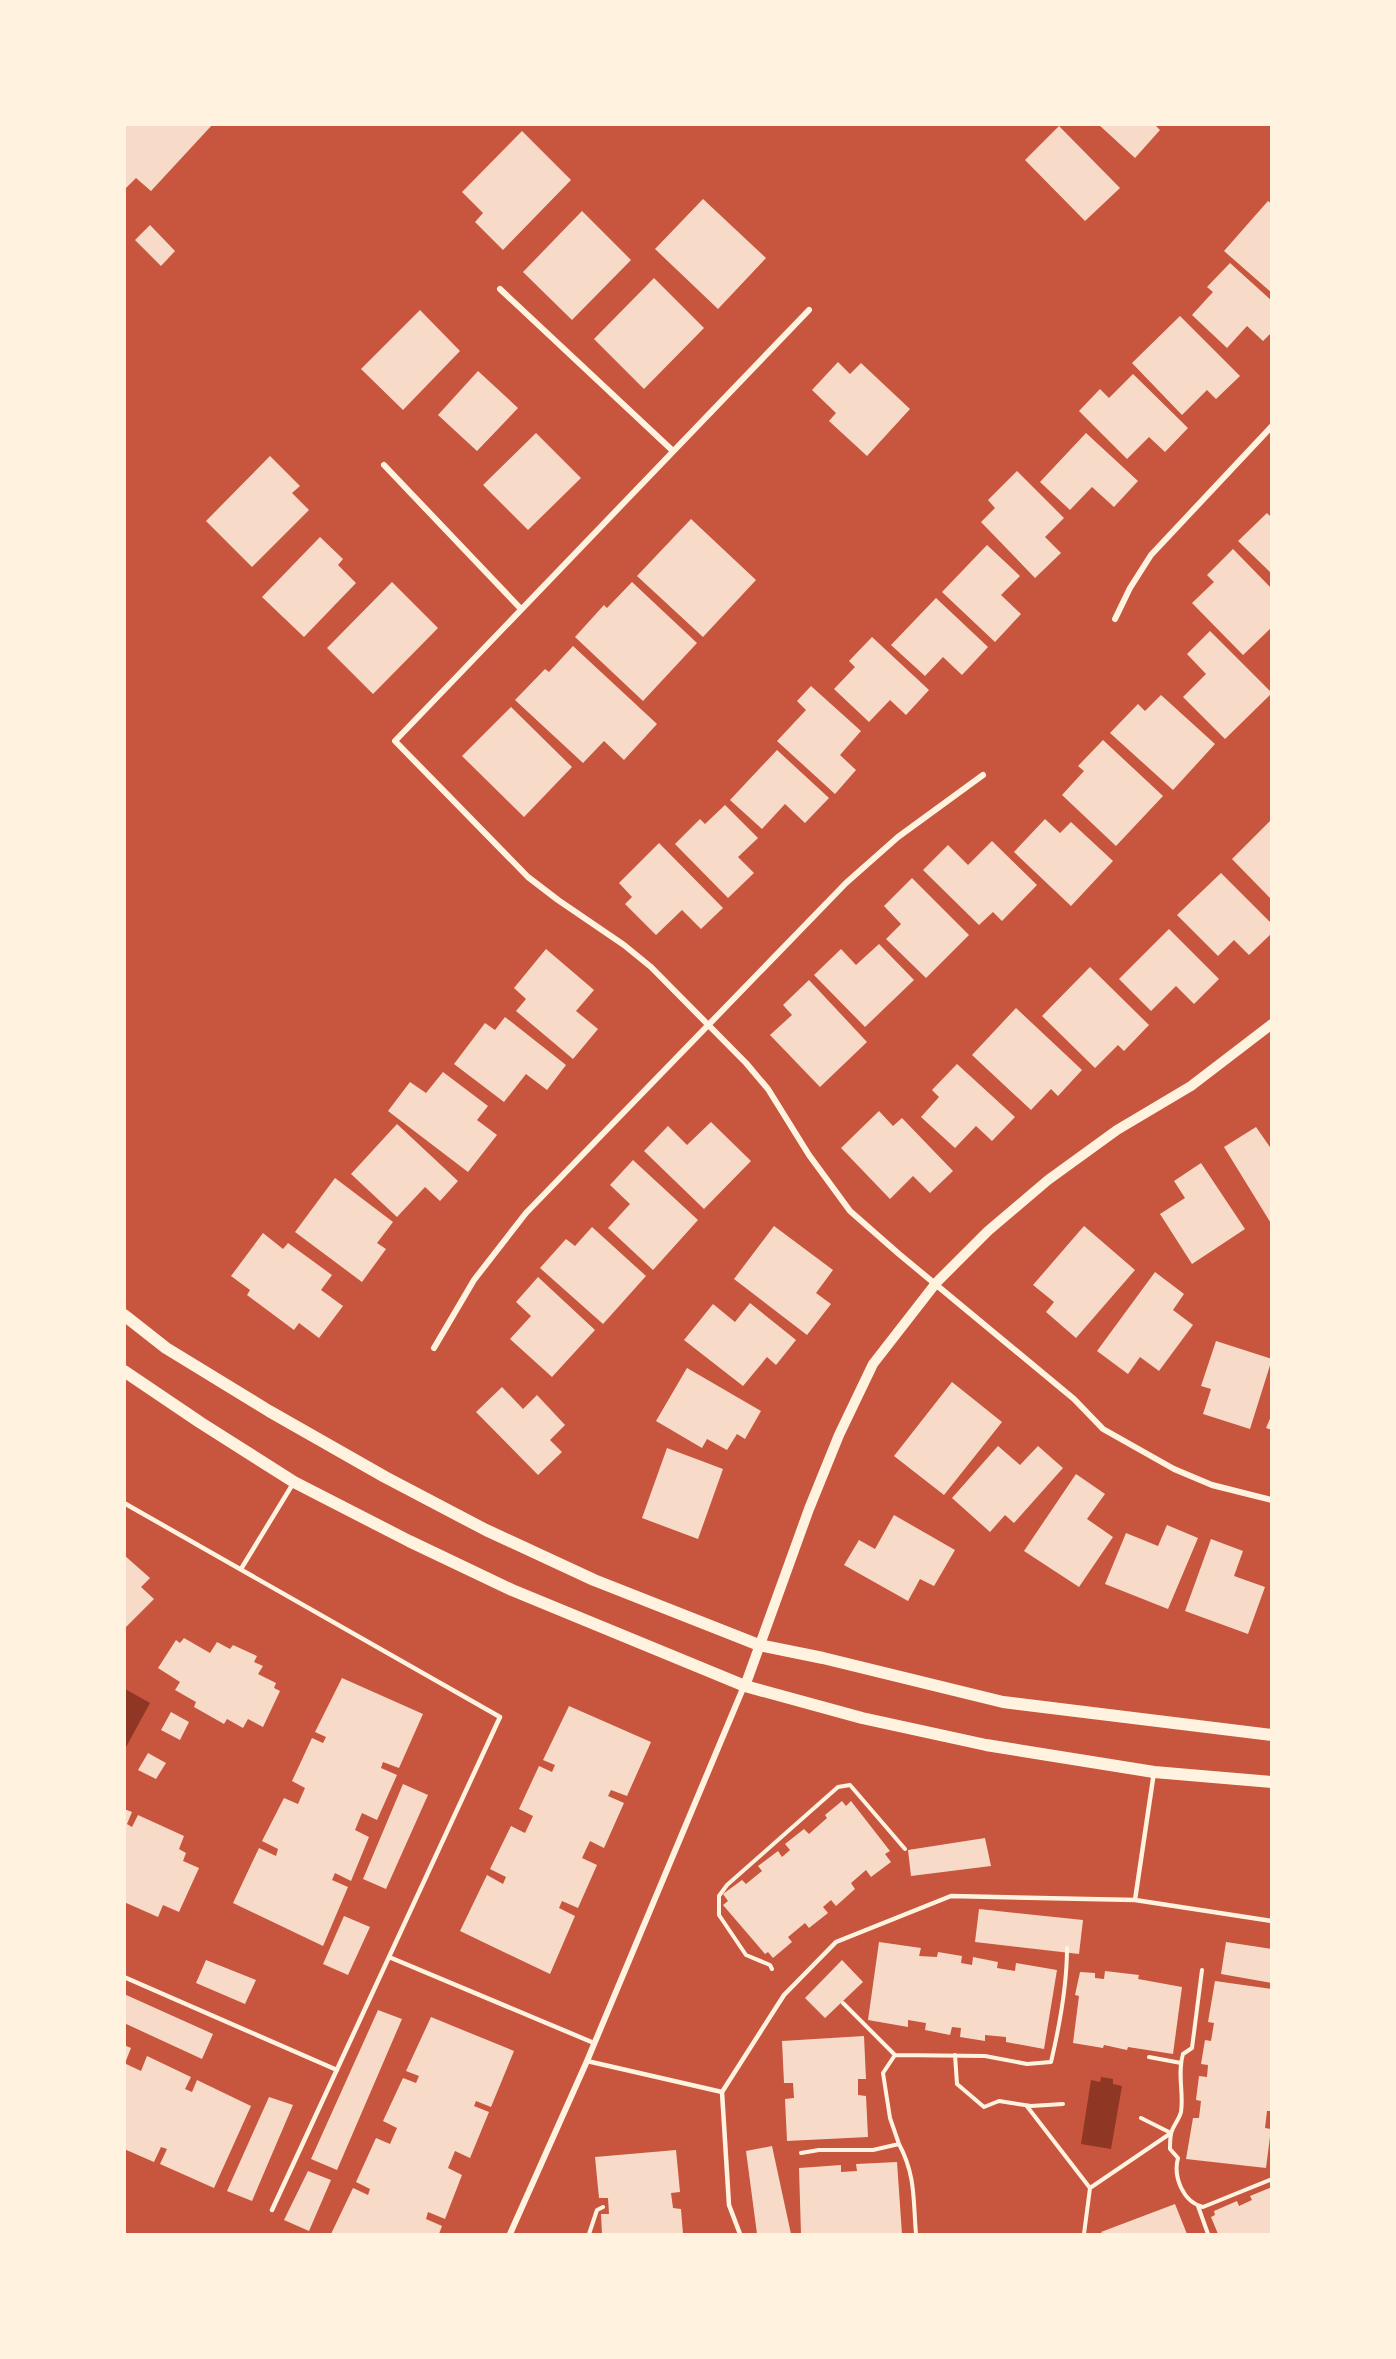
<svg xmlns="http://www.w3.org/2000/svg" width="1396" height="2359" viewBox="0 0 1396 2359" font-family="Cabin,sans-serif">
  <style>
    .water { fill: #8f3625 }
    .building { fill: #f7dbc8 }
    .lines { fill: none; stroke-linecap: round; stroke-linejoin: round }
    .path { stroke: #fff3e0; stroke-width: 4 }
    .service { stroke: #fff3e0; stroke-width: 4.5 }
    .minor { stroke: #fff3e0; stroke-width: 6 }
    .tertiary { stroke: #fff3e0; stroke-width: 10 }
    .secondary { stroke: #fff3e0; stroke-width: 12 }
  </style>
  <rect width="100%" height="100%" fill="#c8553d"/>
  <path class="water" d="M125 1689 150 1703 125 1749Z
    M1101 2077 1113 2079V2084L1122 2086 1111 2149 1081 2144 1091 2080 1100 2082Z"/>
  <path class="building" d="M127 124H213L151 191 136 178 124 190V127Z
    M1098 124H1154L1160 130 1135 158Z
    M1059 126 1120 188 1085 221 1025 160Z
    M522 131 571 180 503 250 475 222 483 213 462 192Z
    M703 199 766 258 718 309 655 249Z
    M1268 201 1272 204V293L1224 251Z
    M582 211 631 260 572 320 523 272Z
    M150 225 175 251 161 266 135 240Z
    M1230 263 1272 301V332L1263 341 1247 326 1227 348 1192 315 1213 292 1207 287Z
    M654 278 704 328 644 389 594 339Z
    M420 310 460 351 403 410 361 369Z
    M1180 316 1240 376 1216 399 1207 390 1182 415 1132 363Z
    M838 362 850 374 861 363 910 409 867 456 829 421 836 413 812 390Z
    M478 371 518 408 477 451 438 415Z
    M1133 374 1188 428 1165 452 1149 437 1127 459 1079 411 1100 389 1109 398Z
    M536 433 581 478 528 530 483 485Z
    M1086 433 1138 481 1114 507 1092 487 1070 510 1040 482Z
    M270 456 300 486 292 493 309 510 252 567 206 521Z
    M1017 471 1064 518 1045 537 1061 553 1035 578 981 522 995 508 988 500Z
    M1267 513 1272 518V574L1238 541Z
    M691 519 756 580 703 637 637 576Z
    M320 537 343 559 338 565 356 583 304 637 262 597Z
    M987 545 1020 576 1001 595 1021 614 995 642 942 592Z
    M1233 549 1272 589V627L1243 655 1192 603 1214 582 1207 575Z
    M392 582 438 628 373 694 327 648Z
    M632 582 697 643 643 701 575 637 604 605 607 608Z
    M936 598 988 647 962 675 943 657 925 676 891 645Z
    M1210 631 1272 693 1225 739 1183 697 1206 674 1187 654Z
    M872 637 929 690 906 715 890 700 869 722 834 689 855 667 849 661Z
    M573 646 657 724 624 760 604 741 583 763 515 700 545 669 549 672Z
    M811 686 861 731 840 755 856 770 835 794 777 741 806 710 797 701Z
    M1161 695 1215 744 1173 790 1110 733 1138 704 1145 711Z
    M511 707 572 767 524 817 462 756Z
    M1103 740 1163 796 1116 846 1062 795 1084 771 1078 766Z
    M777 750 829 798 805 823 785 804 762 829 730 800Z
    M725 805 758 838 738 857 754 873 728 898 675 844 700 819 705 824Z
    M1045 819 1060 833 1071 822 1113 861 1071 906 1014 852Z
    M1272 819V896L1270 898 1232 859Z
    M992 841 1037 885 1002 921 993 912 979 925 923 870 948 845 968 865Z
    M659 843 723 908 701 929 682 910 656 935 625 904 632 897 619 883Z
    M1221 873 1272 924V933L1249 955 1234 940 1218 956 1177 915Z
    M912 878 969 935 926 978 886 939 901 924 884 906Z
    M1169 929 1219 979 1194 1004 1176 986 1151 1011 1119 979Z
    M879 944 914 980 865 1027 814 975 841 949 856 965Z
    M546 949 594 990 576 1011 598 1029 573 1059 516 1011 526 999 514 988Z
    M1090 967 1149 1025 1124 1051 1118 1045 1095 1068 1042 1016Z
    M809 980 867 1042 820 1087 770 1035 792 1015 783 1005Z
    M1016 1008 1082 1070 1058 1096 1051 1089 1031 1110 972 1055Z
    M505 1017 566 1065 547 1090 526 1074 504 1102 454 1064 485 1023 495 1030Z
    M957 1064 1015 1117 992 1141 976 1126 955 1148 921 1117 939 1097 932 1090Z
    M443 1072 488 1106 477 1120 497 1135 468 1172 388 1111 410 1082 426 1093Z
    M879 1111 893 1126 902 1118 953 1171 930 1193 913 1176 890 1199 841 1148Z
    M711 1122 751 1161 704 1209 644 1151 668 1126 687 1145Z
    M397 1124 458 1181 440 1201 425 1187 397 1217 351 1174Z
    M1256 1127 1272 1150V1225L1224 1147Z
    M633 1160 698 1220 653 1270 608 1228 630 1204 610 1185Z
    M1201 1163 1245 1229 1192 1264 1160 1214 1185 1198 1174 1181Z
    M335 1178 393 1222 377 1243 386 1249 362 1282 295 1232Z
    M774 1226 833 1270 816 1293 831 1304 807 1335 734 1279Z
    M1084 1226 1135 1270 1076 1338 1046 1312 1054 1302 1033 1285Z
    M592 1227 646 1276 603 1324 540 1268 566 1239 575 1246Z
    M263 1233 283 1249 288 1243 332 1275 321 1290 343 1306 319 1338 299 1323 294 1330 247 1295 250 1290 231 1276Z
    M1155 1272 1184 1294 1173 1310 1193 1325 1159 1371 1140 1357 1128 1374 1097 1351Z
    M538 1277 595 1330 552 1377 510 1339 531 1316 516 1302Z
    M750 1303 796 1340 776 1365 767 1357 743 1386 684 1340 713 1304 735 1322Z
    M1216 1341 1272 1359 1250 1429 1203 1414 1211 1389 1201 1386Z
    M687 1368 761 1411 745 1439 737 1434 727 1450 707 1439 702 1448 656 1421Z
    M952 1382 1002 1422 944 1495 894 1456Z
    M502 1387 523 1409 537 1395 565 1425 550 1440 562 1452 538 1475 476 1412Z
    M1272 1414V1430L1266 1428Z
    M998 1446 1020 1465 1038 1446 1063 1468 1014 1523 1005 1515 990 1532 952 1498Z
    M667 1448 723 1469 698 1539 642 1518Z
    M1076 1474 1105 1494 1087 1519 1113 1537 1079 1587 1024 1551Z
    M894 1515 955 1550 934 1586 920 1579 908 1601 844 1565 859 1540 875 1549Z
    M1167 1525 1198 1538 1168 1609 1105 1584 1126 1533 1158 1546Z
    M1211 1539 1243 1551 1234 1576 1265 1587 1248 1634 1185 1611Z
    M124 1555 150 1578 141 1587 154 1599 124 1629Z
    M184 1638 210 1653 217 1642 230 1649 233 1645 257 1656 254 1662 263 1666 258 1674 276 1683 274 1688 280 1691 263 1727 248 1719 243 1728 227 1719 224 1724 194 1707 196 1702 175 1690 180 1682 158 1668 176 1640 180 1643Z
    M342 1678 423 1714 399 1768 383 1762 381 1768 397 1775 377 1820 362 1813 355 1830 369 1837 351 1881 335 1873 332 1880 348 1887 323 1946 233 1903 259 1848 276 1856 278 1849 262 1841 284 1798 298 1804 305 1788 292 1781 312 1738 323 1743 326 1737 315 1732Z
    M569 1706 651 1742 627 1796 611 1790 608 1796 624 1803 604 1848 590 1841 582 1858 597 1865 578 1908 562 1901 559 1908 575 1916 550 1974 460 1931 487 1875 503 1884 506 1877 490 1869 511 1826 525 1833 533 1816 519 1809 539 1766 552 1772 555 1765 543 1760Z
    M171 1712 189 1722 180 1740 161 1730Z
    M148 1753 166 1763 156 1779 138 1770Z
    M403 1784 428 1795 386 1889 363 1879Z
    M842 1801 846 1806 851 1801 890 1851 885 1854 891 1862 871 1877 866 1870 851 1883 855 1889 836 1906 831 1900 823 1907 828 1913 809 1928 805 1923 788 1937 792 1942 773 1958 768 1952 765 1954 723 1905 728 1901 723 1894 742 1880 746 1884 762 1871 758 1866 778 1851 782 1857 790 1850 785 1844 804 1829 809 1834 827 1818 825 1815Z
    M124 1809 132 1812 127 1824 132 1827 138 1815 184 1836 179 1849 186 1853 183 1861 199 1868 179 1912 163 1905 158 1917 124 1902Z
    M985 1838 991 1866 911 1876 908 1850Z
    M979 1909 1083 1920 1079 1954 975 1942Z
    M344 1916 370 1927 348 1975 323 1964Z
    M879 1942 921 1948 919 1956 937 1957 938 1952 962 1956 961 1963 972 1965 973 1957 998 1962 997 1968 1015 1971 1016 1963 1057 1970 1044 2049 1006 2042V2037L985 2035V2041L960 2037 961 2028 952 2027 950 2035 925 2030 926 2023 908 2020V2027L868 2020Z
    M1226 1942 1272 1949V1983L1221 1974Z
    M206 1960 256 1980 245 2004 196 1983Z
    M842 1960 863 1982 825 2018 805 1998Z
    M1105 1971 1139 1975 1138 1979 1182 1987 1173 2054 1128 2047 1127 2050 1104 2045 1103 2048 1073 2043 1079 1996 1075 1995 1080 1972 1095 1973V1978L1104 1979Z
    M1215 1981 1272 1989V2111H1267L1265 2128 1271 2129 1266 2168 1186 2159 1193 2118H1199L1201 2101 1196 2100 1199 2076 1207 2077 1208 2065 1201 2064 1205 2040 1211 2041 1214 2023 1208 2022Z
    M124 1994 213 2034 202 2059 124 2023Z
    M378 2010 402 2019 337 2170 311 2159Z
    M431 2017 514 2051 491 2107 476 2101 474 2106 489 2112 470 2158 455 2151 448 2168 462 2175 445 2219 428 2212 426 2219 442 2226 439 2234H331L353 2188 368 2195 370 2189 356 2182 376 2138 390 2144 397 2128 383 2121 403 2078 416 2083 419 2076 406 2071Z
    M864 2036 866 2079H858V2095L866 2096 868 2137 787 2141 785 2099 794 2098 793 2083H784L782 2041Z
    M124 2045 131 2048 125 2063H124Z
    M147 2056 191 2077 185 2089 192 2092 197 2080 251 2106 214 2188 160 2164 167 2149 161 2147 154 2162 124 2149V2063L141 2071Z
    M269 2097 293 2105 252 2201 227 2191Z
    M772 2146 791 2234H757L746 2151Z
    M676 2150 680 2192 671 2193 673 2208 681 2209 683 2234H602L601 2214H609L608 2198H599L595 2157Z
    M897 2162 902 2234H801L799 2168 841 2165V2172L857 2171 856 2164Z
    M308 2171 331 2180 309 2231 284 2220Z
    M1272 2187V2234H1218L1211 2217 1215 2215 1214 2211 1237 2201 1239 2206 1252 2200 1250 2196Z
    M1175 2204 1187 2234H1103L1101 2232Z"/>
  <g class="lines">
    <path class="path" d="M772 1969 770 1965 746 1955 719 1915V1896L727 1885 838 1787 850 1785 905 1849
      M1202 1970 1192 2048 1183 2054C1177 2074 1184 2093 1181 2112 1179 2120 1172 2127 1171 2134 1170 2139 1170 2144 1170 2149L1178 2158C1173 2177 1183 2202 1203 2207L1272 2179
      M843 2003 895 2055 985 2056 1027 2064 1051 2062C1060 2024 1067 1987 1067 1948
      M955 2055 957 2084 984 2107 999 2101 1031 2106 1063 2104
      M1149 2057 1181 2063
      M1026 2105 1090 2188 1084 2234
      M899 2144C916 2176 913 2200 916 2234
      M801 2153 819 2150H873L899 2144 890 2118 883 2073 895 2055
      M1090 2188 1171 2133 1141 2118
      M1198 2206 1208 2234
      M589 2234 597 2210 603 2207"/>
    <path class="service" d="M124 1503 500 1717 272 2210
      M241 1569 294 1482
      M1135 1900 1154 1772
      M389 1957 594 2043
      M124 1977 337 2070
      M587 2061 722 2092
      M740 2234 729 2205 722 2092 784 1995 836 1942 951 1896 1135 1900 1272 1921"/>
    <path class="minor" d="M500 289 673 451
      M809 310 395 741 528 877 558 900 624 945 651 967 746 1063 768 1089 809 1155 850 1211 899 1254 1074 1399 1103 1429 1174 1469 1212 1485 1272 1500
      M384 465 521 609
      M1115 619 1130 588 1151 555 1272 426
      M434 1348 474 1280 526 1213 846 883 898 837 983 775
      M510 2234 587 2061 744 1686"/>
    <path class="tertiary" d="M745 1686 809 1509 839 1435 873 1364 936 1283 988 1231 1048 1180 1117 1130 1191 1086 1272 1024"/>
    <path class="secondary" d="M124 1315 166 1348 269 1411 385 1477 486 1530 594 1580 759 1645 823 1658 1003 1702 1272 1735
      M124 1371 201 1423 294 1482 409 1541 512 1590 745 1686 862 1718 986 1745 1154 1772 1272 1782"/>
  </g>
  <rect width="1396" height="2359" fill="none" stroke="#fff3e0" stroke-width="252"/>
</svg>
